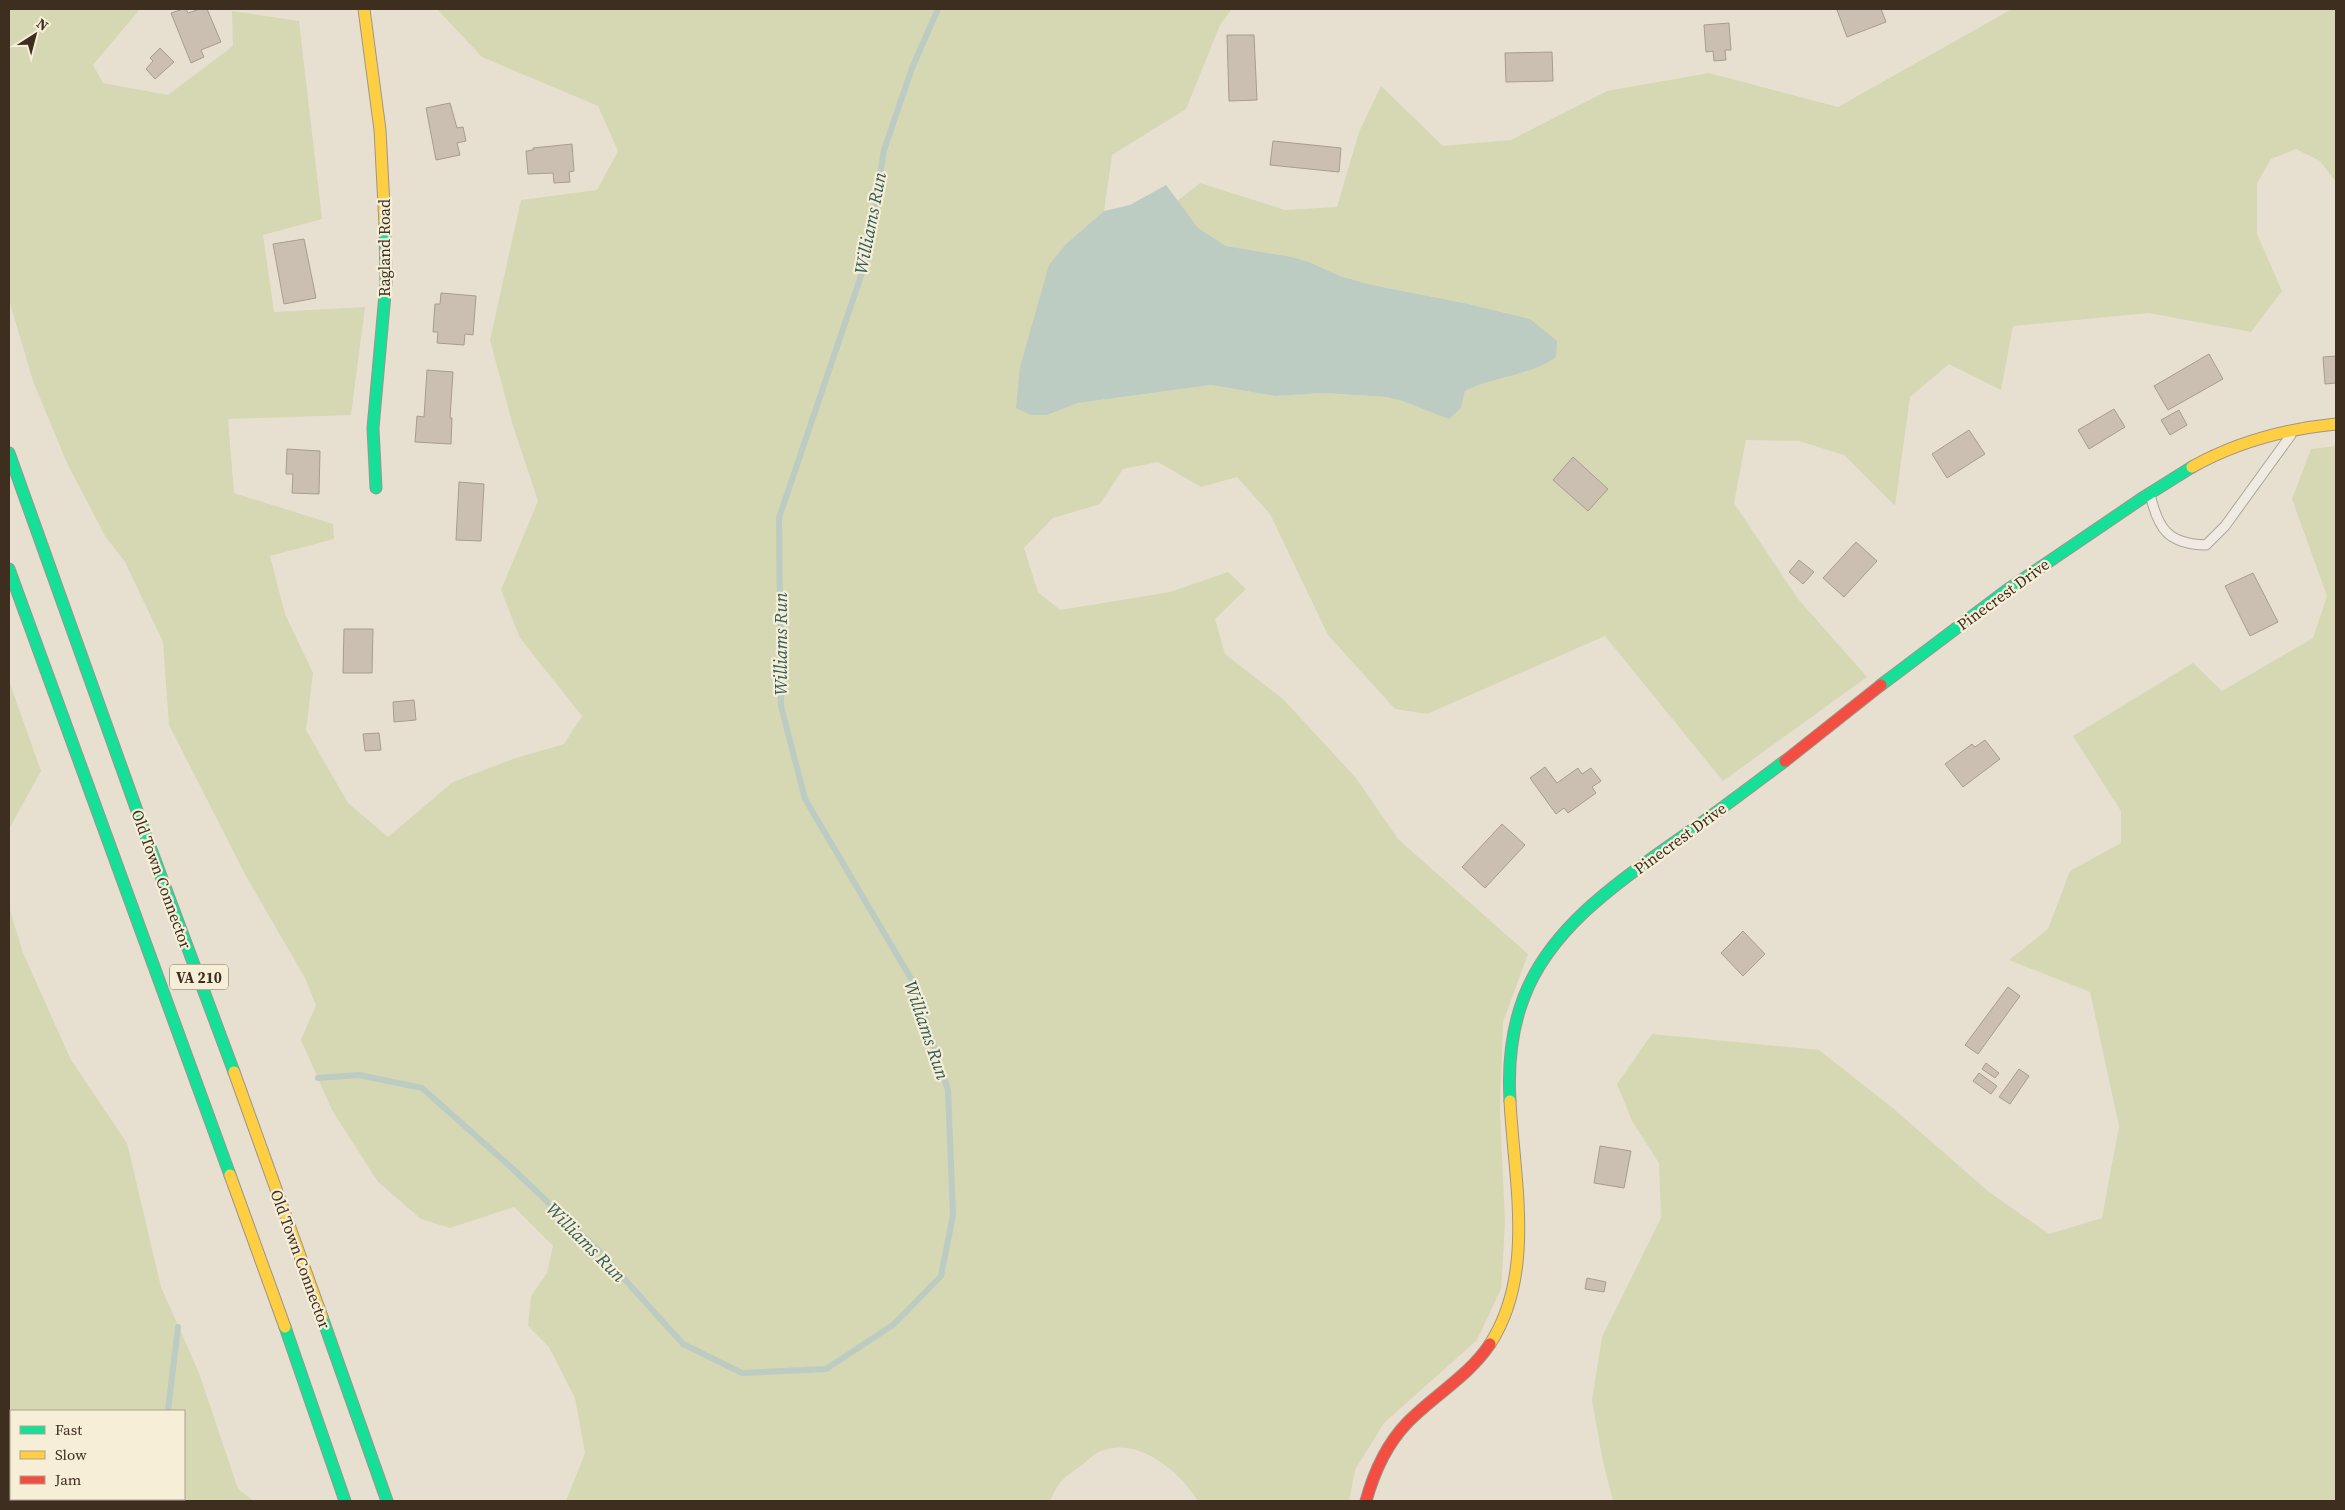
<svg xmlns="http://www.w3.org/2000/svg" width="2345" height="1510" viewBox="0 0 2345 1510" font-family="'Source Serif 4',serif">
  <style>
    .green { fill: #d6d7b3; fill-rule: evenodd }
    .water { fill: #bcccc2 }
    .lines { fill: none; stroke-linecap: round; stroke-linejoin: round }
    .stream { stroke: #bcccc2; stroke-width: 6 }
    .building { fill: #cbbfb2; stroke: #a89c90 }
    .lane-casing { stroke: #ada599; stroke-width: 11 }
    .fast-casing { stroke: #9c958a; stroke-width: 13 }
    .slow-casing { stroke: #9c958a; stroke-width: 13 }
    .jam-casing { stroke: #9c958a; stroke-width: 13 }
    .lane { stroke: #efebe3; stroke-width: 9 }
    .fast { stroke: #16e098; stroke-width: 11 }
    .slow { stroke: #ffcf43; stroke-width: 11 }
    .jam { stroke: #f24e42; stroke-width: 11 }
    .labels { text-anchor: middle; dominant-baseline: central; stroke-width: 4.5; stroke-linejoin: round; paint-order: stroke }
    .shield { fill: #f7eed8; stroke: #756857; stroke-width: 1 }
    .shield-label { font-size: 15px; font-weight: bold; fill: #3d2e20 }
    .street-label { font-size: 16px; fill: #3d2e20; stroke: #f7eed8 }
    .water-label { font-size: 18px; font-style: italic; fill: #2f5d5a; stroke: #f7eed8 }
  </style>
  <rect width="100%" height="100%" fill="#e7e0d1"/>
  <path class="green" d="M9 9H140L93 65 103 83 168 95 233 46 232 11 299 21 322 219 263 235 274 312 365 307 351 415 228 419 234 493 333 524 334 539 270 556 285 614 313 673 306 730 348 803 388 837 453 782 516 758 564 744 582 716 520 638 501 590 538 501 513 426 490 340 521 200 597 190 618 151 598 106 482 57 437 9H1232L1220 25 1186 109 1112 155 1104 211 1067 243 1047 415 1078 403 1211 385 1275 396 1323 393 1387 397 1461 408 1465 391C1485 380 1505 376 1527 372L1530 319 1464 303 1372 285 1340 276 1309 262 1292 257 1226 246 1198 228 1177 201 1200 183 1285 210 1337 207 1359 132 1381 86 1443 146 1511 140 1607 91 1709 73 1838 107 2012 9H2336V182L2320 161 2296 149 2271 159 2257 183V234L2282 291 2251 332 2149 313 2013 326 2001 390 1949 364 1910 397 1895 506 1844 455 1799 441 1746 440 1734 503 1798 599 1867 677 1723 781 1605 636 1427 714 1395 709 1328 635 1270 514 1237 477 1201 487 1158 462 1123 469 1100 504 1053 518 1024 548 1038 592 1060 610 1170 592 1228 572 1246 589 1215 619 1225 654 1283 699 1356 778 1398 839 1528 954 1503 1022 1500 1110 1505 1224 1501 1289 1477 1340 1384 1423 1355 1470 1349 1501H1198C1180 1472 1140 1438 1104 1450 1096 1452 1088 1460 1082 1465 1064 1478 1059 1480 1050 1501H566L585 1453 575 1398 549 1347 528 1326 531 1296 547 1273 553 1246 514 1207 450 1228 421 1219 378 1182 332 1110 301 1040 316 1005 305 978 247 878 169 725 163 642 125 562 105 536 66 461 33 381 9 300Z
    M2336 446V1501H1613L1603 1462 1592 1400 1602 1337 1661 1218 1659 1163 1632 1121 1617 1084 1652 1034 1819 1050 1894 1109 1989 1192 2049 1234 2102 1218 2119 1126 2090 992 2009 960 2048 929 2070 871 2121 843V811L2073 736 2193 663 2222 691 2313 638 2327 596 2292 499 2311 449Z
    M9 681 41 771 9 829Z
    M9 907 23 953 71 1060 127 1143 161 1287 199 1373 238 1489 254 1501H9ZM184 1411V1499H11V1411Z"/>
  <path class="water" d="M1166 185 1198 228 1226 246 1292 257 1309 262 1340 276 1372 285 1464 303 1530 319 1557 341 1556 357C1529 377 1495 375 1465 391L1461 408 1449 419 1403 401 1387 397 1323 393 1275 396 1211 385 1078 403 1047 415H1031L1016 408 1020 367 1049 265 1067 243 1104 211 1130 205Z"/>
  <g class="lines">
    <path class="stream" d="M318 1078 359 1075 422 1088 513 1169 601 1253 683 1344 742 1373 826 1369 893 1325 941 1276 953 1215 948 1090 913 982 805 799 781 706 779 518 867 258 884 150 912 68 938 9
      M168 1411 178 1327
      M145 1501 146 1499"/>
  </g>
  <path class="building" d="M183 9H186L188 13 200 9H207L221 42 201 50 204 57 191 63 171 13Z
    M1839 9H1881L1886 22 1847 37 1837 10Z
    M1729 23 1731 50H1725L1726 60 1714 61 1713 51 1706 52 1704 25Z
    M1227 35H1254L1257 100 1229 101Z
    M160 48 174 62 155 79 146 69 153 61 150 58Z
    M1552 52 1553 81 1506 82 1505 53Z
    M450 103 457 128 463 127 466 141 457 143 460 155 436 160 426 108Z
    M1273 141 1341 148 1339 172 1270 165Z
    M572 144 574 171 569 172 570 182 554 183 553 173 528 174 526 151 533 150V148Z
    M304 239 316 298 284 304 273 244Z
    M441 293 476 296 473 335 465 334 464 345 437 343 438 332H433L435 304H440Z
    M2209 354 2223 379 2168 410 2154 386Z
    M2336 356V383L2325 384 2323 357Z
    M427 370 453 372 450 418H452L451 444 415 442 417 416 424 417Z
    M2114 409 2125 427 2089 449 2078 430Z
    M2179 410 2187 425 2170 435 2161 420Z
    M1969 430 1985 454 1947 478 1932 454Z
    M287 449 320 451 319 494 292 493 293 474H286Z
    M1573 457 1608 489 1588 511 1553 480Z
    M459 482 484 484 481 541 456 540Z
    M1856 542 1877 561 1844 597 1823 578Z
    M1799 560 1814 572 1803 584 1789 572Z
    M2253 573 2278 622 2250 636 2225 586Z
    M344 629H373L372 673H343Z
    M414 700 416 720 394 722 393 702Z
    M379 733 381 750 365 751 363 734Z
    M1985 740 2000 759 1963 787 1945 764 1972 744 1975 747Z
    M1545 767 1557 783 1578 768 1582 774 1591 768 1601 781 1592 787 1596 793 1568 813 1564 808 1556 814 1530 778Z
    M1502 824 1525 845 1485 888 1462 867Z
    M1743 931 1765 954 1743 976 1721 953Z
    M2008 987 2020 996 1978 1054 1965 1045Z
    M1986 1063 1999 1073 1995 1078 1982 1069Z
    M2019 1069 2029 1076 2010 1104 1999 1097Z
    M1979 1073 1997 1086 1991 1094 1973 1081Z
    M1600 1146 1631 1151 1624 1188 1594 1183Z
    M1587 1278 1606 1282 1604 1292 1585 1289Z"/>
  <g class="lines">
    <defs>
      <path id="lane" d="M2150 494C2158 529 2168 544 2206 545L2225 526 2291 435"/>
      <path id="fast" d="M9 453 146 836 234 1072
        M376 488 373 428 386 283 385 225
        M9 569 230 1175
        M1881 685 2007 590 2144 497 2192 467
        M1510 1101C1508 1066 1511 1030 1524 997 1553 921 1631 874 1693 829 1724 807 1754 784 1785 761
        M322 1317 387 1501
        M285 1327 345 1501"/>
      <path id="slow" d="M364 9 380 130 385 225
        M2192 467C2237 442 2285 429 2336 424
        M234 1072 322 1317
        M230 1175 285 1327
        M1490 1344C1536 1273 1514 1180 1510 1101"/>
      <path id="jam" d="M1785 761 1881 685
        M1366 1501C1374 1472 1386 1445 1407 1423 1434 1395 1468 1377 1490 1344"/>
    </defs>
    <use href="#lane" class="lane-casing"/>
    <use href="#fast" class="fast-casing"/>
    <use href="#slow" class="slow-casing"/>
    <use href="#jam" class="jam-casing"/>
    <use href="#lane" class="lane"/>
    <use href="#fast" class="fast"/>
    <use href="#slow" class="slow"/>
    <use href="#jam" class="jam"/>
  </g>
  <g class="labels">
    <rect class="shield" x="170" y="964.5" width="58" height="25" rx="4"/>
    <g class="shield-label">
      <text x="199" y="977">VA 210</text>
    </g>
    <g class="street-label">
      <text transform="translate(384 248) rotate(-90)">Ragland Road</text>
      <text transform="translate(2003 594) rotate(-36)">Pinecrest Drive</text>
      <text transform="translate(1680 838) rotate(-36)">Pinecrest Drive</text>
      <text transform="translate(162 879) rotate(70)">Old Town Connector</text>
      <text transform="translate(301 1259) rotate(70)">Old Town Connector</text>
    </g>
    <g class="water-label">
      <text transform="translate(870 223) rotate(-79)">Williams Run</text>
      <text transform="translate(780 644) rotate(-90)">Williams Run</text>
      <text transform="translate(927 1030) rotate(71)">Williams Run</text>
      <text transform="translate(586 1242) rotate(45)">Williams Run</text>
    </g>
  </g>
  <rect width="2345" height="1510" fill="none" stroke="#3d2e20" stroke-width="20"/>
  <rect x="10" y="1410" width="175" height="90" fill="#f7eed8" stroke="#ada18e"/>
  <rect x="20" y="1426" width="25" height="8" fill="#16e098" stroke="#ada18e"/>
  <text x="55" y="1435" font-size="15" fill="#3d2e20">Fast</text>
  <rect x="20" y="1451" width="25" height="8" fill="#ffcf43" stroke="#ada18e"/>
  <text x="55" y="1460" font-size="15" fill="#3d2e20">Slow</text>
  <rect x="20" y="1476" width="25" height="8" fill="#f24e42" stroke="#ada18e"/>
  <text x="55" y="1485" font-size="15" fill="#3d2e20">Jam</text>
  <g transform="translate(35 35) rotate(36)" stroke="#f7eed8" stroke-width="4" paint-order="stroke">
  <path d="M0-4L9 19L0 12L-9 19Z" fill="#3d2e20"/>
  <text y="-8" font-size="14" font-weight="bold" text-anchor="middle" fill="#3d2e20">N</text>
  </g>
</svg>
